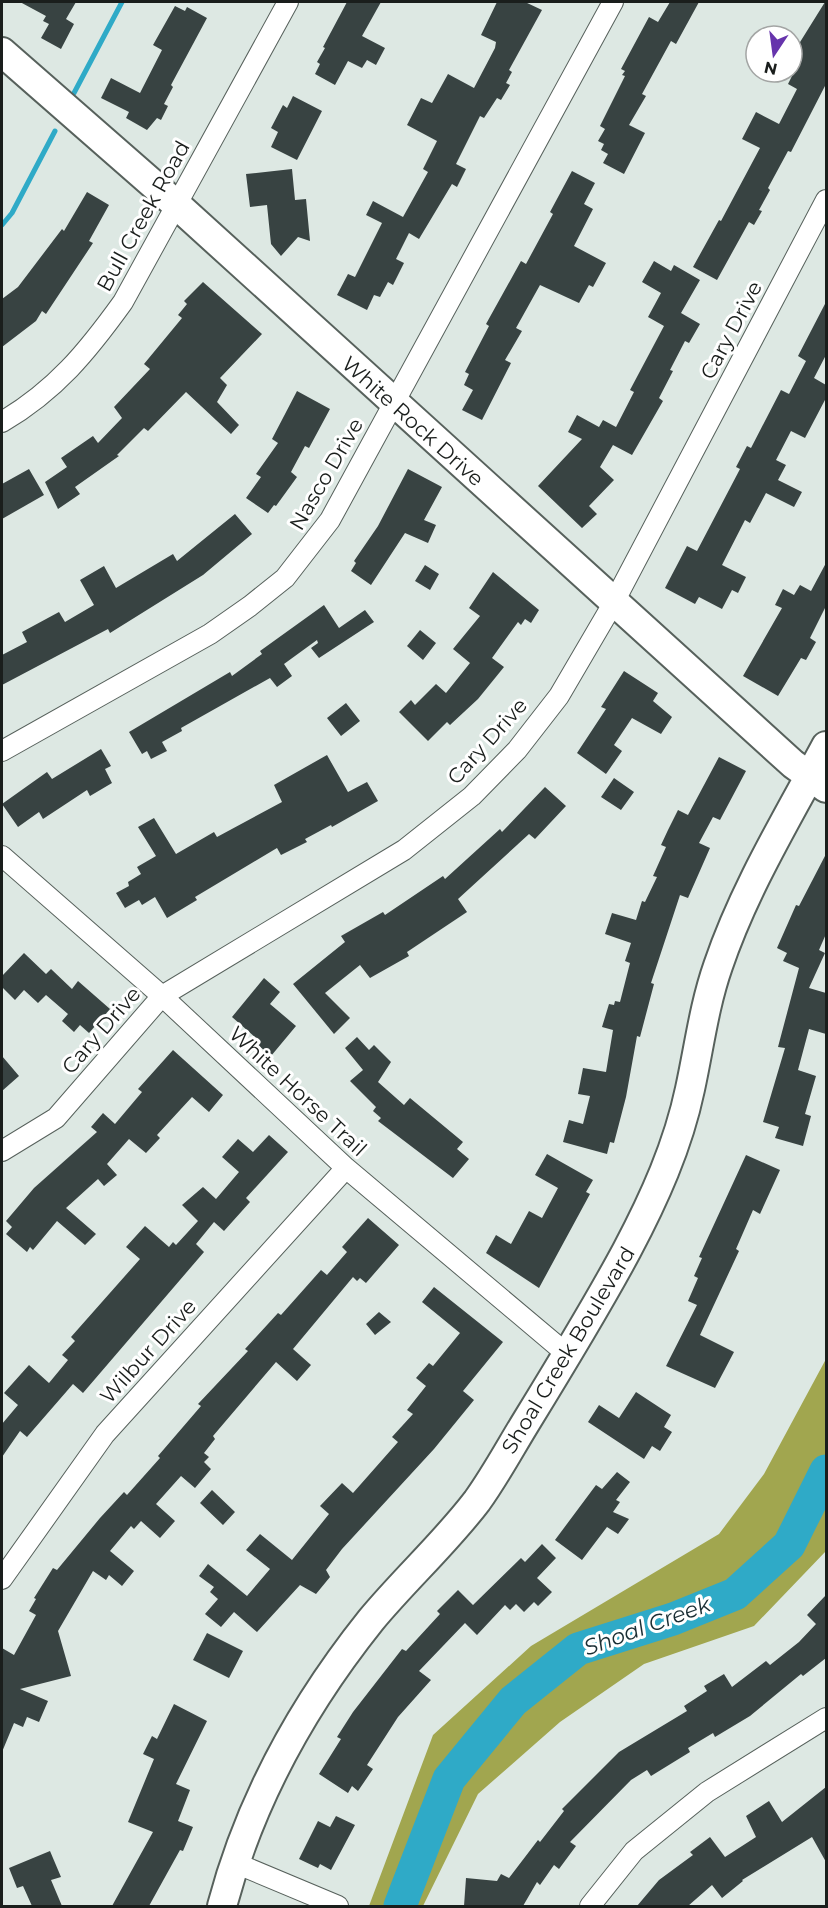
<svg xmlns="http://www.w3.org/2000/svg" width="828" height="1908" viewBox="0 0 828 1908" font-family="Montserrat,sans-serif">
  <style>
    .forest { fill: #a1a64f }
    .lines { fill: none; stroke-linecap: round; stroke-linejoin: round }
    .stream { stroke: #2faac7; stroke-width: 5 }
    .river { stroke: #2faac7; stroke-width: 33 }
    .building { fill: #384342 }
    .street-casing { stroke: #57615c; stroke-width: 22 }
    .secondary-casing { stroke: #57615c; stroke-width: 32 }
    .street { stroke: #fff; stroke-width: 20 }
    .secondary { stroke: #fff; stroke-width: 28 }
    .labels { text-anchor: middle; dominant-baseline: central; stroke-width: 6; stroke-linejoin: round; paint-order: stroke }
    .street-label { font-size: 21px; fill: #1a1e1c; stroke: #fff }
    .water-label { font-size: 22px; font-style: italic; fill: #1a2e34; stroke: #fff }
  </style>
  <rect width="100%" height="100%" fill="#dde8e3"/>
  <path class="forest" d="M826 1359V1551L754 1626 644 1664 560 1722 478 1794 423 1906H369L433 1735 531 1646 719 1534 764 1474Z"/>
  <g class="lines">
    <path class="stream" d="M74 93 122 2
      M2 225 12 213 55 131"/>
    <path class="river" d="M400 1906 449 1779 513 1701 578 1649 673 1619 735 1594 789 1545 826 1471"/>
  </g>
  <path class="building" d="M20 2H76L66 19 74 24 61 49 41 38 49 24 43 21 46 16Z
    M347 2H381L362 36 385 48 376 65 367 60 362 68 348 61 335 85 315 74 320 64 317 62 325 48 323 47Z
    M497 2H525L542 10 509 70 512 72 506 83 510 85 501 100 497 98 484 118 480 116 456 164 466 169 457 187 452 184 419 239 409 233 396 259 404 263 393 285 388 282 380 297 374 295 367 310 337 295 348 274 355 277 382 223 366 215 373 201 403 217 428 172 423 169 437 141 407 125 421 98 432 103 448 74 474 88 495 48 496 42 481 35Z
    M670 2H699L676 44 671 41 642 94 646 96 629 125 645 133 624 174 603 163 608 154 601 150 604 144 598 141 605 129 600 126 625 76 622 75 625 71 621 69 649 17 658 22Z
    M825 2 826 84 791 152 788 151 768 188 770 190 759 210 762 211 754 225 749 222 717 280 693 267 719 220 721 221 760 148 742 139 756 112 779 124 797 89 788 84 792 76V55Z
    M175 6 185 11 187 7 207 18 171 85 173 87 164 104 168 106 161 120 157 118 147 130 126 118 129 112 101 98 111 78 140 93 162 50 153 45Z
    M293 96 322 111 297 160 271 147 278 132 271 128 283 105 287 108Z
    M292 169 295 200 306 199 310 241 298 237 281 256 271 244 267 205 250 207 246 174Z
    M572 171 595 183 584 204 593 209 574 246 606 263 593 287 589 285 579 303 540 285 516 328 522 331 505 360 511 363 482 420 462 410 473 390 464 385 469 374 465 372 489 326 486 324 521 261 526 264 553 214 550 212Z
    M87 192 109 205 89 241 93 243 46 314 42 311 36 321 2 347V299L18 287 62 229 64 231Z
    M654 261 671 271 674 265 700 280 681 313 700 324 689 343 685 341 670 370 673 371 659 398 663 401 632 455 613 445 600 467 614 480 589 506 597 514 582 528 538 486 582 439 568 432 577 415 599 427 603 420 616 427 634 392 630 390 664 326 648 317 661 293 642 282Z
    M203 282 262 334 220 378 227 385 217 402 239 425 231 434 186 392 148 431 144 428 117 455 119 456 75 487 80 494 58 509 45 482 67 467 61 458 93 436 98 443 122 418 114 407 150 369 144 364 182 318 178 315 187 304 184 301Z
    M826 302V355L814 378 826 385V398L805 438 791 431 776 460 786 465 778 480 802 492 794 507 766 493 750 523 745 520 722 565 746 577 738 593 732 590 722 609 699 597 695 604 665 588 687 546 697 551 740 469 736 467 747 446 751 448 781 390 789 394 806 361 798 356Z
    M297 391 330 409 309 448 305 446 291 472 297 477 276 506 274 505 268 513 246 498 261 477 256 474 278 443 272 439Z
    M29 469 44 495 2 519V484Z
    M408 469 442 487 424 520 436 525 428 543 405 533 371 585 351 571 356 563 354 561 378 526Z
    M235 514 252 534 203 575 110 633 108 629 2 685V655L27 642 22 632 59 612 65 622 94 605 80 580 104 566 116 588 173 554 177 561Z
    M826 563V606L810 638 816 642 806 660 801 658 778 696 743 676 782 608 775 605 783 589 794 595 800 585 811 591Z
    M425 565 439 574 430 590 415 581Z
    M493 572 539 610 531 623 525 619 521 625 518 622 492 658 504 667 478 699 450 725 447 722 428 741 399 712 411 700 415 705 436 684 446 693 470 663 453 649 480 616 469 608Z
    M324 605 339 628 365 610 374 622 319 658 311 648 318 643 317 640 284 664 292 676 277 687 270 678 181 728 182 731 162 742 167 751 151 759 147 751 142 754 129 732 230 672 232 676 262 654 260 651Z
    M420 630 436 643 423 660 407 646Z
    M624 671 658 693 653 701 672 717 661 734 632 718 614 745 622 751 606 774 577 753 606 709 601 707Z
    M346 703 360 721 341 736 327 718Z
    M101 749 111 766 105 769 112 783 90 796 87 790 43 819 39 812 18 827 2 804 47 772 52 779Z
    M327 755 348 792 367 782 378 801 332 827 331 825 305 839 307 842 281 855 277 848 195 897 197 900 167 918 155 897 142 905 139 900 125 908 116 893 129 886 128 882 141 874 137 867 156 856 138 827 154 818 176 854 214 832 217 837 282 802 274 785Z
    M719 757 746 771 720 820 713 817 699 843 710 848 688 898 680 895 651 983 654 984 640 1037 637 1036 626 1097 614 1143 610 1142 607 1154 563 1142 569 1120 583 1124 590 1096 578 1094 583 1068 606 1072 613 1030 602 1027 609 1004 614 1005 615 1001 620 1002 630 963 625 961 631 943 605 934 612 913 636 920 642 901 645 902 657 877 653 876 666 847 661 845 668 830 678 810 688 815Z
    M614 778 634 792 621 810 601 797Z
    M545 787 566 806 535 839 529 834 458 899 467 912 407 952 409 956 370 978 360 965 325 993 350 1018 334 1034 293 984 345 942 341 936 383 912 385 915 443 876 445 879 500 829 502 832Z
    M826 854V934L819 950 825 953 809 988 826 993V1034L809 1029 798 1070 816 1076 805 1114 811 1116 803 1146 775 1138 779 1127 763 1122 785 1048 778 1047 799 968 783 961 787 953 777 948 796 905 799 906Z
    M24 953 46 974 51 969 72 989 78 981 110 1009 89 1033 80 1025 74 1032 62 1021 68 1014 46 995 38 1003 24 990 15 1000 2 987V976Z
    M264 978 280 992 270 1004 296 1026 271 1056 253 1041 256 1038 232 1017Z
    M357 1037 369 1050 374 1045 391 1062 378 1082 404 1105 410 1098 463 1142 457 1149 469 1159 453 1178 378 1121 381 1118 373 1111 376 1107 350 1081 363 1070 345 1048Z
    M173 1050 223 1095 209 1112 192 1097 157 1135 160 1138 146 1153 129 1139 107 1164 117 1175 104 1186 98 1179 66 1208 96 1234 85 1245 57 1221 33 1250 30 1247 27 1252 6 1234 12 1227 6 1221 34 1188 97 1132 91 1127 103 1113 115 1124 142 1092 138 1089Z
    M2 1056 19 1076 2 1091Z
    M269 1135 288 1152 246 1198 250 1202 224 1231 214 1222 196 1244 204 1252 83 1393 73 1384 27 1437 20 1431 2 1457V1424L18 1405 4 1393 29 1365 49 1383 68 1360 62 1355 75 1341 71 1337 140 1259 126 1247 145 1226 169 1247 173 1242 176 1245 198 1221 182 1205 203 1187 216 1199 239 1172 222 1157 238 1139 253 1152Z
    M547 1154 593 1180 586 1192 590 1194 539 1288 486 1253 496 1235 511 1244 529 1211 542 1218 558 1188 535 1175Z
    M746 1155 780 1170 760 1214 753 1210 736 1249 739 1251 700 1335 734 1352 715 1388 666 1366 697 1305 688 1301 698 1278 694 1276 702 1258 699 1257Z
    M368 1218 399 1245 366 1283 360 1278 357 1281 353 1277 293 1349 311 1365 297 1381 276 1362 213 1436 215 1439 204 1453 209 1457 204 1462 211 1469 195 1488 181 1476 156 1504 175 1521 160 1538 141 1521 134 1529 131 1526 110 1551 134 1571 122 1586 109 1575 106 1580 93 1571 58 1631 71 1676 20 1689 48 1701 39 1722 27 1717 23 1727 14 1723 2 1752V1648L14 1655 36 1615 29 1611 36 1599 34 1598 53 1568 57 1570 100 1518 124 1492 127 1495 160 1458 158 1456 201 1406 198 1404 248 1351 245 1349 278 1313 281 1315 321 1270 327 1275 347 1252 342 1247Z
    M434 1287 503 1342 463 1391 474 1400 434 1449 342 1549 326 1570 330 1577 316 1594 300 1585 257 1632 234 1612 221 1627 205 1614 218 1599 210 1592 214 1587 199 1576 208 1564 247 1596 270 1569 246 1550 260 1534 292 1560 329 1514 320 1506 342 1483 353 1493 398 1442 392 1437 413 1414 407 1410 426 1386 416 1378 429 1363 433 1366 460 1333 422 1302Z
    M379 1312 391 1322 375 1335 366 1324Z
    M636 1392 671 1415 664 1427 672 1432 660 1451 652 1446 644 1459 588 1422 599 1405 619 1418Z
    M617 1472 630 1482 616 1500 620 1502 613 1512 629 1519 618 1534 607 1527 582 1560 555 1540 596 1485 602 1489Z
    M212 1490 235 1512 223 1525 200 1503Z
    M542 1544 556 1558 537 1578 552 1592 538 1606 534 1602 524 1612 516 1604 510 1610 505 1605 477 1635 465 1623 419 1671 431 1680 398 1717 367 1765 373 1769 358 1791 352 1786 348 1793 319 1774 341 1739 337 1737 353 1712 402 1649 406 1651 440 1614 437 1611 458 1590 473 1605 521 1558 525 1562Z
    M826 1595V1658L803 1676 801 1674 750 1716 715 1737 713 1733 688 1748 690 1752 651 1776 647 1770 631 1780 570 1842 576 1846 559 1869 554 1865 540 1885 537 1882 523 1906H464L466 1878 497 1881 501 1874 509 1878 538 1840 540 1842 564 1811 562 1809 619 1752 687 1711 684 1706 707 1691 704 1686 724 1674 732 1687 766 1661 770 1665 799 1642 816 1624 807 1615Z
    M207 1633 243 1651 229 1678 193 1660Z
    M174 1704 207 1721 176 1784 190 1790 178 1821 193 1827 183 1851 180 1850 149 1906H112L153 1832 128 1822 154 1759 143 1754 152 1736 157 1739Z
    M826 1787V1862L812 1837 742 1880 743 1881 722 1898 712 1885 688 1906H637L659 1880 693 1855 690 1852 710 1837 725 1857 756 1837 746 1816 769 1801 782 1822Z
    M336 1816 355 1825 331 1870 320 1864 318 1868 299 1859 318 1821 330 1827Z
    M50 1851 61 1877 51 1880 62 1906H32L23 1886 17 1888 9 1868Z"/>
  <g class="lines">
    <defs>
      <path id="street" d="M2 422C56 390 87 352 123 302L288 2
        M2 751 210 634 250 606 285 578 330 520 613 2
        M2 856 162 996 346 1168 568 1355
        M2 1151 56 1118 162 996 404 850 472 796 517 750 559 696 614 602 826 200
        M2 1579 105 1434 346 1168
        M233 1862 338 1906
        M590 1906 634 1851 707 1792 826 1718"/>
      <path id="secondary" d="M2 52 178 206 793 764 826 788
        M222 1906C250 1801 303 1705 371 1620 405 1579 445 1543 477 1501 495 1476 510 1448 526 1422 561 1365 596 1308 627 1250 654 1199 678 1146 690 1089 699 1048 704 1006 718 966 744 889 788 817 826 746"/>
    </defs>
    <use href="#street" class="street-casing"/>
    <use href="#secondary" class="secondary-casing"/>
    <use href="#street" class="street"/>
    <use href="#secondary" class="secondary"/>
  </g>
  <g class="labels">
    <g class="street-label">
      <text transform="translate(143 216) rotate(-61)">Bull Creek Road</text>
      <text transform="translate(731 330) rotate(-62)">Cary Drive</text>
      <text transform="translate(413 421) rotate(42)">White Rock Drive</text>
      <text transform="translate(326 474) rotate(-60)">Nasco Drive</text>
      <text transform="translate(487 741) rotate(-48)">Cary Drive</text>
      <text transform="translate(101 1030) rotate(-49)">Cary Drive</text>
      <text transform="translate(298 1091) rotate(43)">White Horse Trail</text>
      <text transform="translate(568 1350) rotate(-59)">Shoal Creek Boulevard</text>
      <text transform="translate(148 1351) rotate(-48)">Wilbur Drive</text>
    </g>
    <g class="water-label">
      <text transform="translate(647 1626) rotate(-20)">Shoal Creek</text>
    </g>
  </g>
  <rect width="828" height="1908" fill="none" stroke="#1a1e1c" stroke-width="6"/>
  <g transform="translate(774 54) rotate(193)"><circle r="28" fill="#ffffff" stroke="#a3a5a4" stroke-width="1.5"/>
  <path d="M0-4.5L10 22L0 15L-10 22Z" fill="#6634ac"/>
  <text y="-9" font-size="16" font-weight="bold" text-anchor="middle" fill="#1a1e1c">N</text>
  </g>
</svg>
